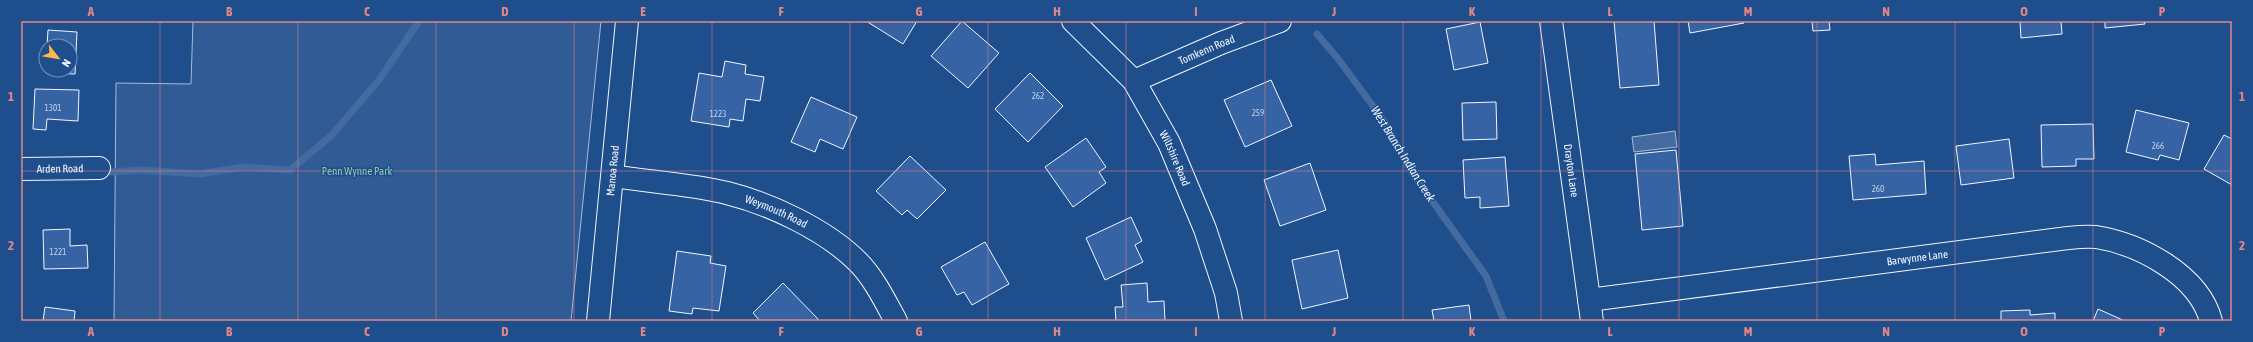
<svg xmlns="http://www.w3.org/2000/svg" width="2253" height="342" viewBox="0 0 2253 342" font-family="'Asap Condensed',sans-serif">
  <style>
    .built { fill: #305b95; stroke: #a8bbd7 }
    .water { fill: #446ba0; stroke: #a8bbd7 }
    .lines { fill: none; stroke-linecap: round; stroke-linejoin: round }
    .stream { stroke: #446ba0; stroke-width: 7 }
    .building { fill: #3563a3; stroke: #f2f6ff }
    .minor-casing { stroke: #f2f6ff; stroke-width: 24 }
    .minor { stroke: #1f4e8c; stroke-width: 22 }
    .grid { fill: none; stroke: #e38589; stroke-width: 1; stroke-opacity: 0.55 }
    .labels { text-anchor: middle; dominant-baseline: central; stroke-width: 3; stroke-linejoin: round; paint-order: stroke }
    .number-label { font-size: 9px; fill: #c3d1e8 }
    .street-label { font-size: 11px; fill: #f2f6ff; stroke: #1f4e8c }
    .park-label { font-size: 11px; fill: #97c8a6; stroke: #1f4e8c }
    .water-label { font-size: 12px; font-style: italic; fill: #f2f6ff; stroke: #1f4e8c }
    .neatline { fill: none; stroke: #e38589; stroke-width: 1.5 }
    .grid-label { font-size: 13px; text-anchor: middle; font-weight: bold; fill: #e38589 }
  </style>
  <rect width="100%" height="100%" fill="#1f4e8c"/>
  <path class="built" d="M193 21H601L571 321H114L116 83 191 84Z"/>
  <path class="water" d="M1675 131 1677 147 1634 152 1632 137Z"/>
  <g class="lines">
    <path class="stream" d="M1317 34 1339 60 1384 121 1410 170 1486 276 1504 321
      M111 172 142 170 199 174 244 167 290 170 331 136 379 80 419 21"/>
  </g>
  <path class="building" d="M866 21H917L903 44Z
    M962 21 999 53 968 88 931 56Z
    M1614 21H1654L1659 85 1620 88Z
    M1688 21H1743L1744 23 1690 33Z
    M1812 21H1829L1830 30 1813 31Z
    M2020 21H2061L2062 34 2021 38Z
    M2105 21H2144L2145 24 2105 28Z
    M1480 22 1488 63 1454 70 1446 29Z
    M48 30 77 32 75 74 46 73V67V70H70V46H47Z
    M725 61 746 65 745 74 764 77 760 101 746 99 743 121 730 119 729 127 691 121 699 73 722 77Z
    M1030 73 1063 106 1028 142 995 109Z
    M1271 80 1292 126 1245 147 1224 100Z
    M35 89 79 90 78 121 47 119 46 130 33 129Z
    M811 97 857 117 843 149 820 139 815 152 791 142Z
    M1496 102 1497 139 1463 140 1462 103Z
    M2136 110 2189 123 2179 160 2160 155 2158 160 2126 152Z
    M2093 124 2094 159H2076V166L2042 167 2041 125Z
    M2224 135 2232 139V185L2204 169Z
    M1086 138 1106 167 1099 172 1106 183 1073 207 1045 167Z
    M2009 139 2014 178 1961 185 1956 146Z
    M1676 150 1683 226 1642 230 1635 154Z
    M1875 154 1876 165 1924 161 1926 194 1853 200 1849 156Z
    M910 156 946 190 917 219 907 210 902 215 876 191Z
    M1505 157 1509 206 1480 208V197L1465 198 1463 160Z
    M1310 163 1326 210 1280 226 1264 180Z
    M1131 217 1142 241 1135 245 1143 262 1105 280 1086 238Z
    M70 229V246L87 245 88 268 44 269 43 230Z
    M985 242 1009 284 972 305 964 292 957 295 941 267Z
    M1338 250 1348 298 1302 309 1292 260Z
    M677 251 711 256 710 263 726 266 719 311 693 308 692 314 669 311Z
    M783 283 818 319 817 321H760L753 313Z
    M1147 283 1148 302 1164 301 1165 321H1116L1115 307H1123L1121 285Z
    M1469 305 1471 321H1434L1432 310Z
    M45 307 75 311 74 321H43Z
    M2098 309 2125 321H2093Z
    M2030 310V315L2055 313V321H2001V311Z"/>
  <g class="lines">
    <defs>
      <g id="minor">
        <path id="s1" d="M1073 21 1134 81 1169 143 1205 229 1226 293 1231 321"/>
        <path id="s2" d="M1551 21 1592 321"/>
        <path id="s3" d="M1134 81 1221 43 1280 21"/>
        <path id="s4" d="M21 169 99 168"/>
        <path id="s5" d="M613 176C650 182 691 184 727 193 771 204 826 230 858 262 874 278 885 301 896 321"/>
        <path id="s6" d="M1589 300 2068 238C2077 237 2087 236 2096 237 2140 244 2199 275 2211 321"/>
        <path id="s7" d="M598 321 627 21"/>
      </g>
    </defs>
    <use href="#minor" class="minor-casing"/>
    <use href="#minor" class="minor"/>
  </g>
  <path class="grid" d="M160 21V321M298 21V321M436 21V321M574 21V321M712 21V321M850 21V321M988 21V321M1126 21V321M1265 21V321M1403 21V321M1541 21V321M1679 21V321M1817 21V321M1955 21V321M2093 21V321M21 171H2232"/>
  <g class="labels">
    <g class="number-label">
      <text x="1038" y="96">262</text>
      <text x="53" y="108">1301</text>
      <text x="1258" y="113">259</text>
      <text x="718" y="114">1223</text>
      <text x="2158" y="146">266</text>
      <text x="1878" y="189">260</text>
      <text x="58" y="252">1221</text>
    </g>
    <g class="street-label">
      <text stroke="none"><textPath href="#s3" startOffset="79">Tomkenn Road</textPath></text>
      <text stroke="none"><textPath href="#s1" startOffset="173">Wiltshire Road</textPath></text>
      <text stroke="none"><textPath href="#s4" startOffset="39">Arden Road</textPath></text>
      <text stroke="none"><textPath href="#s7" startOffset="151">Manoa Road</textPath></text>
      <text stroke="none"><textPath href="#s2" startOffset="151">Drayton Lane</textPath></text>
      <text stroke="none"><textPath href="#s5" startOffset="168">Weymouth Road</textPath></text>
      <text stroke="none"><textPath href="#s6" startOffset="331">Barwynne Lane</textPath></text>
    </g>
    <g class="park-label">
      <text x="357" y="171">Penn Wynne Park</text>
    </g>
    <g class="water-label">
      <text transform="translate(1403 154) rotate(58)">West Branch Indian Creek</text>
    </g>
  </g>
  <rect width="2253" height="342" fill="none" stroke="#1f4e8c" stroke-width="44"/>
  <g transform="translate(58 58) rotate(121)"><circle r="19" fill="#1f4e8c" stroke="#7391ba"/>
  <path d="M0-3L7 15L0 10L-7 15Z" fill="#ffb74d"/>
  <text y="-6" font-size="11" font-weight="bold" text-anchor="middle" fill="#f2f6ff">N</text>
  </g>
  <rect x="22" y="22" width="2209" height="298" class="neatline"/>
  <g class="grid-label">
    <text x="91" y="16">A</text>
    <text x="229" y="16">B</text>
    <text x="367" y="16">C</text>
    <text x="505" y="16">D</text>
    <text x="643" y="16">E</text>
    <text x="781" y="16">F</text>
    <text x="919" y="16">G</text>
    <text x="1057" y="16">H</text>
    <text x="1196" y="16">I</text>
    <text x="1334" y="16">J</text>
    <text x="1472" y="16">K</text>
    <text x="1610" y="16">L</text>
    <text x="1748" y="16">M</text>
    <text x="1886" y="16">N</text>
    <text x="2024" y="16">O</text>
    <text x="2162" y="16">P</text>
    <text x="11" y="101">1</text>
    <text x="2242" y="101">1</text>
    <text x="11" y="250">2</text>
    <text x="2242" y="250">2</text>
    <text x="91" y="336">A</text>
    <text x="229" y="336">B</text>
    <text x="367" y="336">C</text>
    <text x="505" y="336">D</text>
    <text x="643" y="336">E</text>
    <text x="781" y="336">F</text>
    <text x="919" y="336">G</text>
    <text x="1057" y="336">H</text>
    <text x="1196" y="336">I</text>
    <text x="1334" y="336">J</text>
    <text x="1472" y="336">K</text>
    <text x="1610" y="336">L</text>
    <text x="1748" y="336">M</text>
    <text x="1886" y="336">N</text>
    <text x="2024" y="336">O</text>
    <text x="2162" y="336">P</text>
  </g>
</svg>
